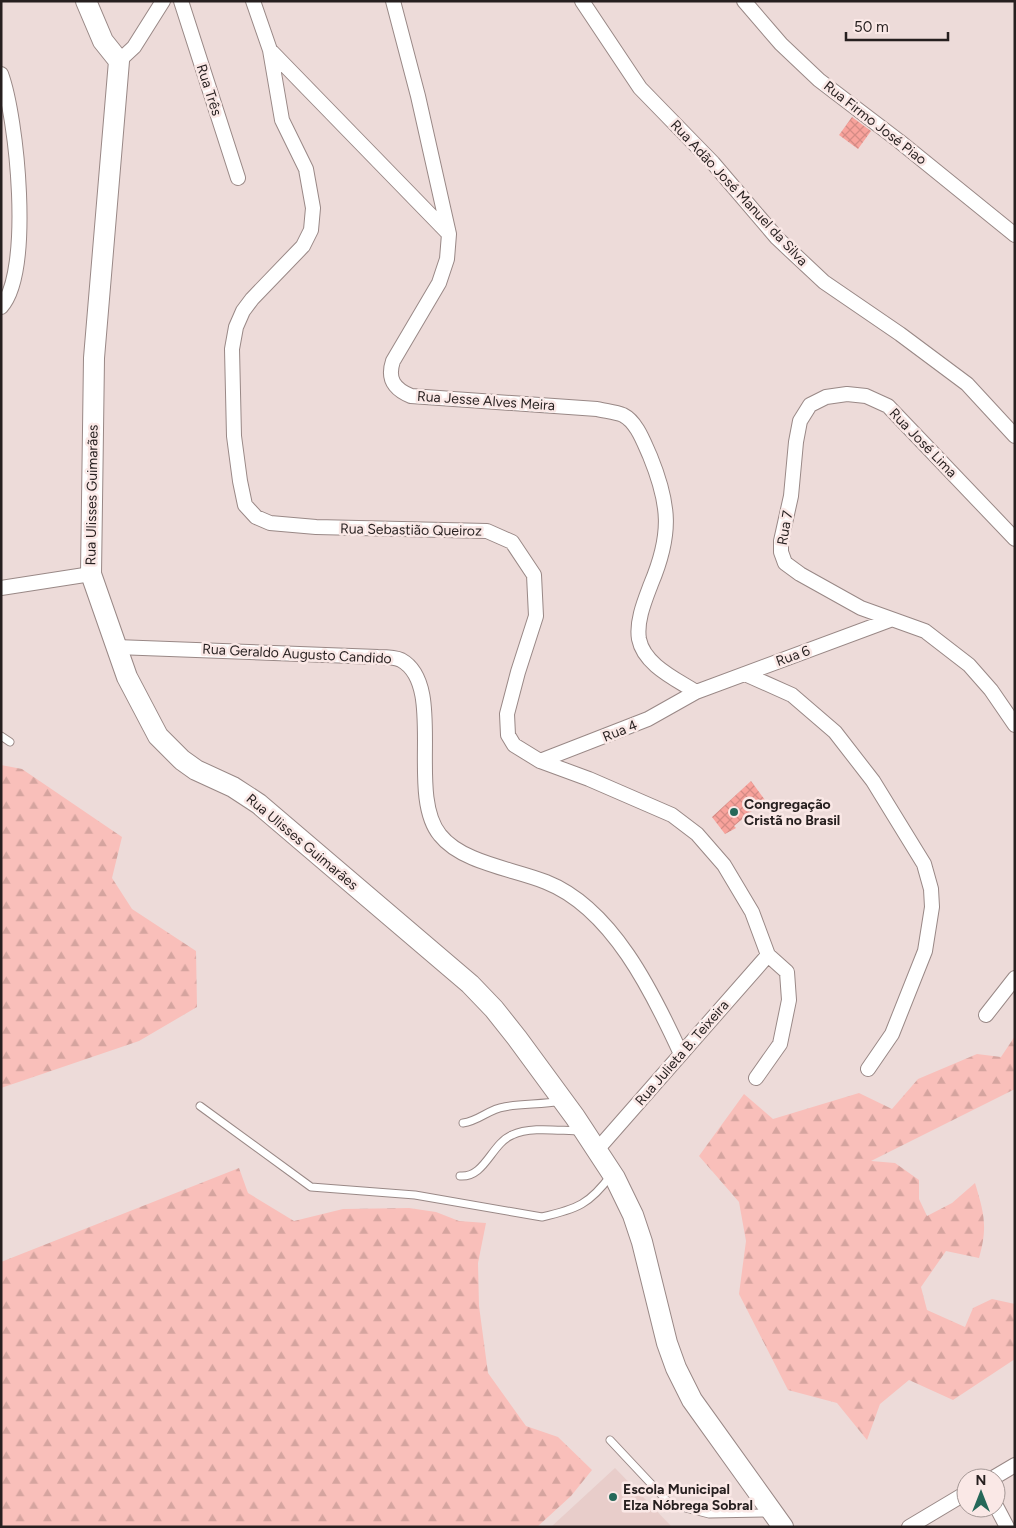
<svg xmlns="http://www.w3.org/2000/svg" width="1016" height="1528" viewBox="0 0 1016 1528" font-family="Figtree,sans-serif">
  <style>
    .built { fill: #e8cdca }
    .forest { fill: url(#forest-firs) }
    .building { fill: url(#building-cross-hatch) }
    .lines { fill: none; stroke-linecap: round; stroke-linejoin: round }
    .lane-casing { stroke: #998886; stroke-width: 9 }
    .street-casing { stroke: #998886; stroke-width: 16 }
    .secondary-casing { stroke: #998886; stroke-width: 22 }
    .lane { stroke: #fff; stroke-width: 7 }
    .street { stroke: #fff; stroke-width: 14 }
    .secondary { stroke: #fff; stroke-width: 20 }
    .poi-dot { fill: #256859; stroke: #fae8e6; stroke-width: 2 }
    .labels { text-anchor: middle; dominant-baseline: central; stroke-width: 5; stroke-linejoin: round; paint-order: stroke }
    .street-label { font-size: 14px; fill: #261f1f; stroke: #fae8e6 }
    .poi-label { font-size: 14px; font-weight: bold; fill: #261f1f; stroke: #fae8e6; text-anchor: start }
  </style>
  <defs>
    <pattern id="forest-firs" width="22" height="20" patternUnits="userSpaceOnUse" patternTransform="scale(1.25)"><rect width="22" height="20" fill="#f9bfba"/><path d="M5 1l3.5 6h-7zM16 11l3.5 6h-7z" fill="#d5a49f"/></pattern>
    <pattern id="building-cross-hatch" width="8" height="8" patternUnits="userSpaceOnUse" patternTransform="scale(1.25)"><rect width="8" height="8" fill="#f8a29b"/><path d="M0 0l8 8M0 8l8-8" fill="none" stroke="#d48b85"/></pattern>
  </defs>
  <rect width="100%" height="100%" fill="#eddbd9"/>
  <path class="built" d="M615 1468 672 1527H551Z"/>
  <path class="forest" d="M1 765 22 769 122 837 112 878 132 909 196 951 197 1007 139 1041 1 1088Z
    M1015 1036V1089L871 1161 895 1163 919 1180V1199L927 1216 952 1203 975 1183C984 1213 988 1227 979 1258L946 1251 921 1287 927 1310 965 1327 973 1308 992 1299 1015 1304V1359L953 1400 909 1380 880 1404 867 1440 837 1403 788 1390 739 1294 746 1241 739 1202 699 1156 744 1094 773 1119 859 1093 892 1109 918 1079 977 1054 1001 1057Z
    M239 1168 248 1193 294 1221 343 1209 409 1208 436 1212 459 1221 486 1223 478 1263 479 1306 488 1373 526 1426 558 1437 592 1470 571 1496 537 1527H4L1 1523V1262Z"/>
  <path class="building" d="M852 117 871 131 858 149 839 135Z
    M751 781 765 800 734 826 736 828 725 834 712 817Z"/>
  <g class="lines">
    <defs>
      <path id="lane" d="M1 736 10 742
        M200 1106 311 1187 415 1195 542 1217C577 1209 590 1204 611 1175
        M463 1123C479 1121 489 1109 504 1107 523 1103 542 1105 560 1101
        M460 1176C485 1178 491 1144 512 1135 531 1126 560 1131 581 1131
        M610 1440 670 1504 709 1514 768 1513"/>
      <path id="street" d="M181 1 238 178
        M253 1 270 50 282 120 306 169 313 208 311 230 303 246 252 299 243 311 236 327 232 349 234 436 240 481 245 505 256 517 270 523 316 527 487 531 512 542 534 575 536 616 518 672 507 714 508 735 514 745 540 761 589 779 672 815 697 834 724 865 752 912 768 955 787 972 789 1000 780 1044 756 1078
        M393 1 418 96 449 234 447 259 439 283 393 361C387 379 394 389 411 396L597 409C605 411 616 412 623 415 637 422 644 443 650 456 670 505 672 534 651 584 645 600 636 621 639 639 644 665 676 679 696 692
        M582 1 640 88 713 163 777 238 824 282 900 334 967 384 1015 436
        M744 1 781 44 819 80 899 141 1015 235
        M270 50 449 234
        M119 61 134 47 163 1
        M1 74C17 117 33 272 1 307
        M1015 539 888 406 866 396 847 394 826 397 810 405 800 421 796 442 791 496 781 541V552L785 563 800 574 861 608 925 631 969 665 991 690 1015 725
        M1 588 91 574
        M116 647 378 657C384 657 395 657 401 660 447 685 406 794 440 835 462 863 514 869 546 882 612 908 653 993 681 1054
        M745 674 792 695 835 732 873 781 924 864 931 889 932 907 925 951 892 1034 868 1069
        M540 761 648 719 696 692 890 620
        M986 1015 1015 978
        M596 1151 768 955
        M993 1478 1015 1465
        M996 1506 1007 1527
        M909 1527 966 1493"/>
      <path id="secondary" d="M86 1 103 41 119 61 94 358 91 574 127 677 158 736 182 760 196 770 233 787 259 804 470 984 494 1009 517 1038 575 1117 615 1178 633 1215 642 1242 667 1343 676 1368 692 1400 783 1527"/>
    </defs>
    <use href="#lane" class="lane-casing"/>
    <use href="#street" class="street-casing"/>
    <use href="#secondary" class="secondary-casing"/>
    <use href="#lane" class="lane"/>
    <use href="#street" class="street"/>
    <use href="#secondary" class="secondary"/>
  </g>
  <g class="poi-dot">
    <circle cx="734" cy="812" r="5"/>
    <circle cx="613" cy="1497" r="5"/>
  </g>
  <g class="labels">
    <g class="street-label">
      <text transform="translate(209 90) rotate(72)">Rua Três</text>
      <text transform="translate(875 123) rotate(38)">Rua Firmo José Piao</text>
      <text transform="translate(739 193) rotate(47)">Rua Adão José Manuel da Silva</text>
      <text transform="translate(486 401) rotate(4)">Rua Jesse Alves Meira</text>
      <text transform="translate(923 443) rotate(46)">Rua José Lima</text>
      <text transform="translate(92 495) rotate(-89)">Rua Ulisses Guimarães</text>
      <text transform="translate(785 528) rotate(-80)">Rua 7</text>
      <text transform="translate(411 530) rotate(1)">Rua Sebastião Queiroz</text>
      <text transform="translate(297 654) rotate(3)">Rua Geraldo Augusto Candido</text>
      <text transform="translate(793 656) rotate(-20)">Rua 6</text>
      <text transform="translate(620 731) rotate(-22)">Rua 4</text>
      <text transform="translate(302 842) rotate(40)">Rua Ulisses Guimarães</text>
      <text transform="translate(682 1053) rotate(-49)">Rua Julieta B. Teixeira</text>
    </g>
    <g class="poi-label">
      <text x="744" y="804">Congregação<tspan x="744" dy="16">Cristã no Brasil</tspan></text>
      <text x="623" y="1489">Escola Municipal<tspan x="623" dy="16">Elza Nóbrega Sobral</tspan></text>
    </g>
  </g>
  <rect width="1016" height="1528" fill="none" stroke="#261f1f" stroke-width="5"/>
  <g transform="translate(981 1493)"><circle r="24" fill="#fae8e6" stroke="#a59896"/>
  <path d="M0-4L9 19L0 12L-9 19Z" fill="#256859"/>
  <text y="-8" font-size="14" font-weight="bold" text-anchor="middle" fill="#261f1f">N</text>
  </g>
  <path d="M846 32v8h102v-8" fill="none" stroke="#261f1f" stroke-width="2.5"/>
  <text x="854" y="32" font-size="15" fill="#261f1f" stroke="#fae8e6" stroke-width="4" paint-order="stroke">50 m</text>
</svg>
